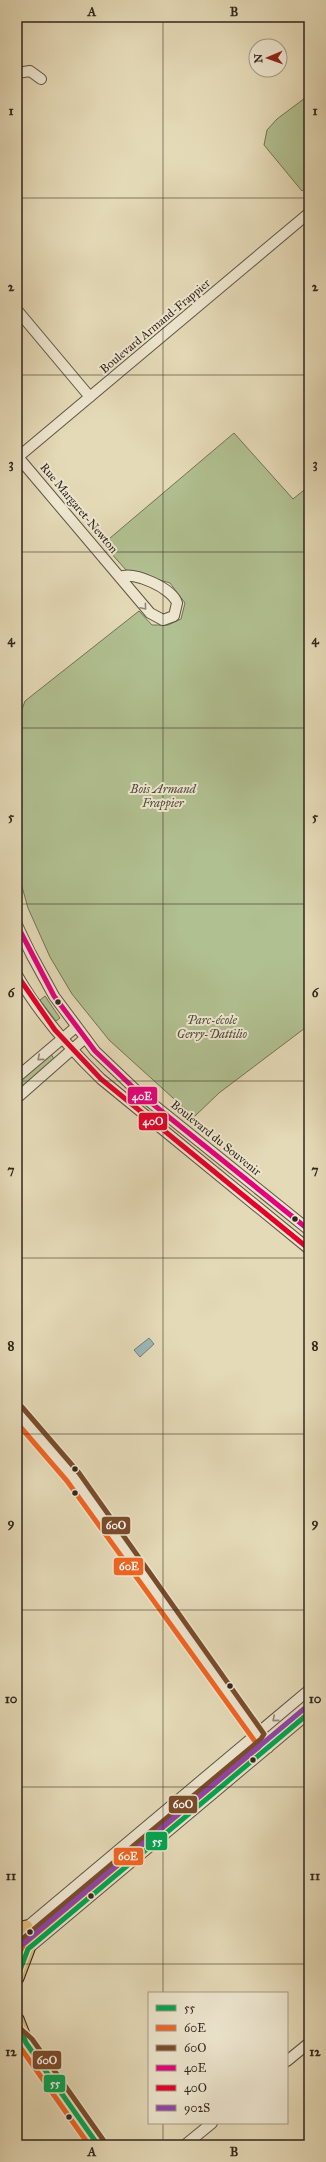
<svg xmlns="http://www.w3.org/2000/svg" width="326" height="2162" viewBox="0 0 326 2162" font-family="'IM FELL Great Primer',serif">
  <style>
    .green { fill: #b1c091; stroke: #717357 }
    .water { fill: #9bb8b9; stroke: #717e7b }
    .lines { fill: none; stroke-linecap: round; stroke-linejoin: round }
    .minor-casing { stroke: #5e5344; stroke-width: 12 }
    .major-casing { stroke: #31261d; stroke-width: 15 }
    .minor { stroke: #eee7d0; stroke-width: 10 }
    .major { stroke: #e2bd7c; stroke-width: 13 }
    .bus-1-casing { stroke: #eee7d0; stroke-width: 8 }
    .bus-2-casing { stroke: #eee7d0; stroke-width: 8 }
    .bus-3-casing { stroke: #eee7d0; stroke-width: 8 }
    .bus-4-casing { stroke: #eee7d0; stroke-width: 8 }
    .bus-5-casing { stroke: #eee7d0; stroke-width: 8 }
    .bus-6-casing { stroke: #eee7d0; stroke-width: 8 }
    .bus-1 { stroke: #00a651; stroke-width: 5 }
    .bus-2 { stroke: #f26522; stroke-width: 5 }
    .bus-3 { stroke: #7a4b2a; stroke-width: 5 }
    .bus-4 { stroke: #e5007d; stroke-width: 5 }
    .bus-5 { stroke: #e4002b; stroke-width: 5 }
    .bus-6 { stroke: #8e44ad; stroke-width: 5 }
    .oneway { stroke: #908676 }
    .grid { fill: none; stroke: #31261d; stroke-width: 1; stroke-opacity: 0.55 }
    .bus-dot { fill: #31261d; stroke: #eee7d0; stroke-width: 1.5 }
    .labels { text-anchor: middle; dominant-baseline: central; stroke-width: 4; stroke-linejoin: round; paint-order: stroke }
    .street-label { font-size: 12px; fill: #31261d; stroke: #eee7d0 }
    .park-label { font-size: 12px; font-style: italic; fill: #514c3a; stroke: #eee7d0 }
    .line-badge { stroke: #eee7d0; stroke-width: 1.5 }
    .badge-label { font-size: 11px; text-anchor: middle; font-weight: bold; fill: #fff }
    .neatline { fill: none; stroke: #31261d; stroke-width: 1.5 }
    .grid-label { font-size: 13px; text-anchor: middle; font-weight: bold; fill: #31261d }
  </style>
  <rect width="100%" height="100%" fill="#e5dab7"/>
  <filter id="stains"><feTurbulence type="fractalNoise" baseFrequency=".005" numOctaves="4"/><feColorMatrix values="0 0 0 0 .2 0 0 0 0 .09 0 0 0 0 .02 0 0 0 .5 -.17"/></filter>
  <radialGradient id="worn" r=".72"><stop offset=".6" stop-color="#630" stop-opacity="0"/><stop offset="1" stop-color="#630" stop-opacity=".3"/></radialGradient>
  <path class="green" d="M309 95V185L302 191 264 145 267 130 277 119Z
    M234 433 293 499 309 486V1025L219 1093 194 1117 109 1040 72 994 50 957 28 908 17 869V723L25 701 139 611 152 625H168L181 619 185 603 170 583 126 570 103 544Z
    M45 996 60 1018 56 1021 40 1000Z
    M51 1054 54 1059 17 1091V1084Z"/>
  <path class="water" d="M149 1338 154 1344 140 1357 134 1350Z"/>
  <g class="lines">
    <defs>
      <path id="minor" d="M17 73 30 71 41 79
        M17 310 90 397
        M18 457 150 613 163 620 174 616 177 603C172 588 134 571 120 577
        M17 458 309 213
        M17 925 31 954 54 996 95 1051 139 1093 309 1230
        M17 975C39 1014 69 1048 101 1079L309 1249
        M17 1077 76 1027
        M17 1098 84 1039
        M17 1412 73 1477 268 1748
        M22 1931 309 1690
        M17 1958 309 1713
        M287 2061 309 2043
        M185 2145 212 2123"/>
      <path id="major" d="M17 1931 26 1927
        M17 1978 28 1949
        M17 2019 26 2042
        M17 2035 26 2043 98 2145"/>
    </defs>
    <use href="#minor" class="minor-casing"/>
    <use href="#major" class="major-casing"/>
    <use href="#minor" class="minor"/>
    <use href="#major" class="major"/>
    <defs>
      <path id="bus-1" d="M17 1978 28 1949 309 1713
        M17 2019 26 2043 98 2145"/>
      <path id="bus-2" d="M17 1423 67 1481 259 1747 24 1944 17 1958
        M17 2039 20 2047 89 2145"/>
      <path id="bus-3" d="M21 1940 261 1739 264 1734 79 1473 22 1407
        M22 2030 32 2039 104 2141"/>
      <path id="bus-4" d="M17 925 54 996 95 1051 139 1093 309 1230"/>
      <path id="bus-5" d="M17 975 55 1030 101 1079 309 1249"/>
      <path id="bus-6" d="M17 1949 305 1708"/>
    </defs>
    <use href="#bus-1" class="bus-1-casing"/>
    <use href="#bus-2" class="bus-2-casing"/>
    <use href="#bus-3" class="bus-3-casing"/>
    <use href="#bus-4" class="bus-4-casing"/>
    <use href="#bus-5" class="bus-5-casing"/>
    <use href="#bus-6" class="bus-6-casing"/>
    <use href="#bus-1" class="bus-1"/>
    <use href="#bus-2" class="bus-2"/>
    <use href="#bus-3" class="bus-3"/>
    <use href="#bus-4" class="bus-4"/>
    <use href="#bus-5" class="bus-5"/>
    <use href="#bus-6" class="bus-6"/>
  </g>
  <defs><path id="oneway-chevron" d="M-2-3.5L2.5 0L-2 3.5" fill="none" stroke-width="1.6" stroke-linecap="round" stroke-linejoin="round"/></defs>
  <g class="oneway">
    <use href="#oneway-chevron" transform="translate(144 607) rotate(50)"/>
    <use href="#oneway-chevron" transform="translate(40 1058) rotate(139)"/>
    <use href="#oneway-chevron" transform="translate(275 1719) rotate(140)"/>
  </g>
  <path class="grid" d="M163 17V1993M17 198H309M17 375H309M17 552H309M17 728H309M17 904H309M17 1081H309M17 1258H309M17 1434H309M17 1610H309M17 1787H309M17 1964H309M163 2123V2145"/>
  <g class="bus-dot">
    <circle cx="58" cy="1002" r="3.5"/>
    <circle cx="295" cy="1219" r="3.5"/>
    <circle cx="75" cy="1469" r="3.5"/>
    <circle cx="75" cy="1493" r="3.5"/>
    <circle cx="230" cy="1686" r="3.5"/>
    <circle cx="253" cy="1760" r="3.5"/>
    <circle cx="91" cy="1896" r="3.5"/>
    <circle cx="30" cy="1932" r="3.5"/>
    <circle cx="69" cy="2117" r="3.5"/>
  </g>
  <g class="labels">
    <g class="street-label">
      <text transform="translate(155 326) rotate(-40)">Boulevard Armand-Frappier</text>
      <text transform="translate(79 508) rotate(50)">Rue Margaret-Newton</text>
      <text transform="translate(216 1138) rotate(39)">Boulevard du Souvenir</text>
    </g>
    <g class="park-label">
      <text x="163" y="789">Bois Armand<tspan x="163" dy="14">Frappier</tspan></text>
      <text x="212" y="1020">Parc-école<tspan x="212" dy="14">Gerry-Dattilio</tspan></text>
    </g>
  </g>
  <g class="line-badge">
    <rect x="127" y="1086" width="31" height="19" rx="4" fill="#e5007d"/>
    <rect x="138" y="1112" width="30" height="19" rx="4" fill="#e4002b"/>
    <rect x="101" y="1516" width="30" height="19" rx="4" fill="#7a4b2a"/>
    <rect x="113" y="1557" width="31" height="19" rx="4" fill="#f26522"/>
    <rect x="168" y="1795" width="30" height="19" rx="4" fill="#7a4b2a"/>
    <rect x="145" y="1831" width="23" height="20" rx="4" fill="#00a651"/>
    <rect x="113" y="1847" width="31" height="19" rx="4" fill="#f26522"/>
    <rect x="32" y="2050" width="30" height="20" rx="4" fill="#7a4b2a"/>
    <rect x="43" y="2074" width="23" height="19" rx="4" fill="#00a651"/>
  </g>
  <g class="badge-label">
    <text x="142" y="1100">40E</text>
    <text x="153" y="1125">40O</text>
    <text x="116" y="1529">60O</text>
    <text x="129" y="1570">60E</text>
    <text x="183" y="1808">60O</text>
    <text x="157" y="1845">55</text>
    <text x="128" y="1860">60E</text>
    <text x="47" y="2064">60O</text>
    <text x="55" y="2087">55</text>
  </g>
  <rect width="326" height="2162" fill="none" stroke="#e5dab7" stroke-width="44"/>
  <rect x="148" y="1992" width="140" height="132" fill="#eee7d0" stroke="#a29a88"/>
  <rect x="156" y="2005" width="20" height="6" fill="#00a651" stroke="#a29a88"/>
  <text x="184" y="2012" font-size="12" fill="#31261d">55</text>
  <rect x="156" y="2025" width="20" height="6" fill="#f26522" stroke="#a29a88"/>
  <text x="184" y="2032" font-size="12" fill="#31261d">60E</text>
  <rect x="156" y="2045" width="20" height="6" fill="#7a4b2a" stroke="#a29a88"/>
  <text x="184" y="2052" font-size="12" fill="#31261d">60O</text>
  <rect x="156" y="2065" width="20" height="6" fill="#e5007d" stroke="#a29a88"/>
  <text x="184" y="2072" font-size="12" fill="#31261d">40E</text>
  <rect x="156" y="2085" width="20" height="6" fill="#e4002b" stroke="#a29a88"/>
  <text x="184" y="2092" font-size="12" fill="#31261d">40O</text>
  <rect x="156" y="2105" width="20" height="6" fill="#8e44ad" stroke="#a29a88"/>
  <text x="184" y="2112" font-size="12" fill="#31261d">902S</text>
  <g transform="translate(268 58) rotate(268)"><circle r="19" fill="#eee7d0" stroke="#a29a88"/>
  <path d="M0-3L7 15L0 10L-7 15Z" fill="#8f2418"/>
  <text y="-6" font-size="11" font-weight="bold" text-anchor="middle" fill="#31261d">N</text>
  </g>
  <rect x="22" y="22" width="282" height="2118" class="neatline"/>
  <g class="grid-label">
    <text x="92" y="16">A</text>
    <text x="234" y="16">B</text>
    <text x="11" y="115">1</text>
    <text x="315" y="115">1</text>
    <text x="11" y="291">2</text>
    <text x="315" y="291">2</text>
    <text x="11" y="468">3</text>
    <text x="315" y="468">3</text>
    <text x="11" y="644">4</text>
    <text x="315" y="644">4</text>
    <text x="11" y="821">5</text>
    <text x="315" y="821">5</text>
    <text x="11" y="997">6</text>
    <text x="315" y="997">6</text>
    <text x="11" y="1174">7</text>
    <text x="315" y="1174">7</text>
    <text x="11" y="1350">8</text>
    <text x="315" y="1350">8</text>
    <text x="11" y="1527">9</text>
    <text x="315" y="1527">9</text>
    <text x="11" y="1703">10</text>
    <text x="315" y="1703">10</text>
    <text x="11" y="1880">11</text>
    <text x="315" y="1880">11</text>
    <text x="11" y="2056">12</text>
    <text x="315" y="2056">12</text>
    <text x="92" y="2156">A</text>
    <text x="234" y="2156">B</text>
  </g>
  <rect width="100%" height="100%" filter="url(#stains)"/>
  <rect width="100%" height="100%" fill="url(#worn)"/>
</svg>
